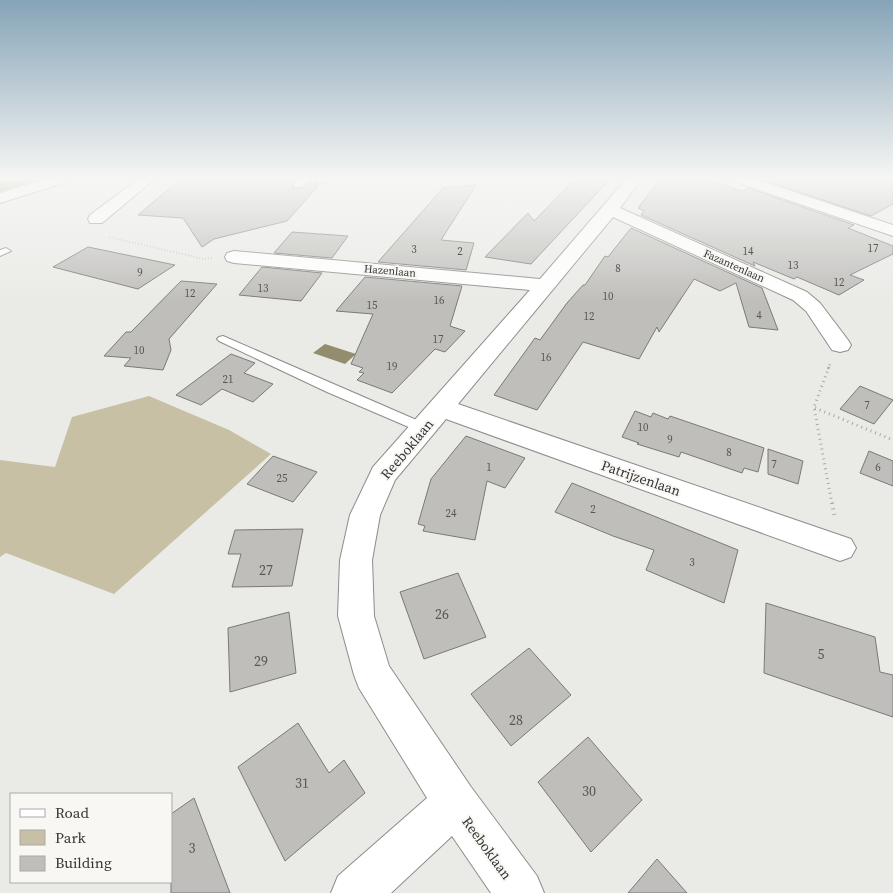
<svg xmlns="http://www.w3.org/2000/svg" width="893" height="893" viewBox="0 0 893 893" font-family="'Source Serif 4',serif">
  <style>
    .green { fill: #c7c0a5 }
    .water { fill: #948d6d }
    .building { fill: #bfbebb; stroke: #797976 }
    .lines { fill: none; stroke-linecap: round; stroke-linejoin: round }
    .lane-casing { stroke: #8e8d8b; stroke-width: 2 }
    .street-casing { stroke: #8e8d8b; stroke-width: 2 }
    .path-far3 { stroke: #a8a8a5; stroke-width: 2; stroke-dasharray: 0.5 2.5; stroke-linecap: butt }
    .path-far2 { stroke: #a8a8a5; stroke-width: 2.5; stroke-dasharray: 1 3; stroke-linecap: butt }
    .path-far1 { stroke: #a8a8a5; stroke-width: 3; stroke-dasharray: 1 4; stroke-linecap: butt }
    .path { stroke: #a8a8a5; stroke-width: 4; stroke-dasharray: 1 4.5; stroke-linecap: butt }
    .lane { fill: #fff; fill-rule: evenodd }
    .street { fill: #fff; fill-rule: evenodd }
    .labels { text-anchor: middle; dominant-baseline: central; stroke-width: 4; stroke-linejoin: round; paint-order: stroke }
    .number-label { font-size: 11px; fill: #585755 }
    .far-street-label { font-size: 11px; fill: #353533; stroke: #f8f7f4 }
    .street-label { font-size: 14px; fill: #353533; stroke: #f8f7f4 }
    .near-number-label { font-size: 14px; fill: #585755 }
  </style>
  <rect width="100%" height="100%" fill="#eaeae7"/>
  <path class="green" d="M149 396 229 430 271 454 114 594 6 553 0 557V460L55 467 72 417Z"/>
  <path class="water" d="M0 177H48L0 192Z
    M325 344 356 354 345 364 313 353Z"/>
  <path class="building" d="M183 177H302L293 181V188L301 189 315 179 316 184 319 185 287 221 214 239 202 247 183 218 138 215Z
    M577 177H612L531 264 485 257 528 213 534 221Z
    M662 177H702L741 191 748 188 854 225 848 228 893 246V254L850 275 864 280 839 295 797 277 794 279 753 262 755 266 641 215 644 211 638 208Z
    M776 177H893V204L871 216 766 181Z
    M476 185 441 240 474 243 466 270 378 262 443 188Z
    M631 228 762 288 778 330 749 327 736 283 720 291 694 279 659 332 657 327 639 359 583 342 537 410 494 395 535 338 540 340 567 303 583 285H585L605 256 608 257Z
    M292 232 348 236 332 258 274 253Z
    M88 247 175 265 138 289 53 267Z
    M262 267 322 273 301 301 239 295Z
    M365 277 462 286 450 326 465 331 445 352 435 349 392 393 357 380 364 373 359 372 363 368 351 364 373 314 336 311Z
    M181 281 217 284 169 339 171 350 163 370 124 366 131 358 104 356 126 332H131Z
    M231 354 255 363 244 373 273 384 253 402 222 389 201 405 176 395Z
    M860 386 893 400 874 424 840 409Z
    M635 411 651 417 653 413 668 419 670 416 764 448 758 472 744 468 742 473 681 452 679 457 637 444 639 443 622 437Z
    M466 436 525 458 505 488 487 481 475 540 423 531 425 526 418 524 431 479Z
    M768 449 803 461 798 484 768 474Z
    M869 451 893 461V486L860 473Z
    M273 456 317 472 293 502 247 484Z
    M572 483 738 550 724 603 646 570 654 550 613 536 555 512Z
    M303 529 292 586 232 587 241 554H228L235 530Z
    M458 573 486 637 424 659 400 592Z
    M766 603 875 637 880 672 893 675V717L764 673Z
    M289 612 296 673 230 692 228 628Z
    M529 648 571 695 511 746 471 694Z
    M298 723 329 773 344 760 365 793 285 861 238 767Z
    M588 737 642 800 591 852 538 782Z
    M194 798 230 893H171V814Z
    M657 859 687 893H628Z"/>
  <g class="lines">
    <defs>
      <path id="lane" d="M306 177H315L300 187H294V183Z
        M323 177H332L323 183H317V179Z
        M6 248 11 251 0 256V250Z
        M223 336 428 425 430 428 428 431H418L327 392 219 341 217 339 219 337Z"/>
      <path id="street" d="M53 177H75L73 180 0 203V193Z
        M141 177H157L102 223H90L88 219 90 215Z
        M628 177H643L620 208 807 292 820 303 848 340 851 345 848 350 840 352 832 350 806 311 793 300 613 217 458 404 851 539 856 548 851 557 840 561 446 419 395 480 380 515 372 560 374 616 389 666 471 787 537 876 544 893H491L452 836 391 893H331L338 876 427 798 359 688 354 675 338 616 340 560 350 515 373 467 530 290 234 263 227 261 225 257 227 253 234 251 540 279Z
        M728 177H749L893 225V236L730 180Z"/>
    </defs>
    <use href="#lane" class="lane-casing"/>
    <use href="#street" class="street-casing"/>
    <path class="path-far3" d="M109 237 204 259 213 258"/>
    <path class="path-far2" d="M828 369 830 364"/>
    <path class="path-far1" d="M829 367 814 407 832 504
      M815 408 893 440"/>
    <path class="path" d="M832 503 835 518"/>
    <use href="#lane" class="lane"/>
    <use href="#street" class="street"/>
  </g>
  <linearGradient id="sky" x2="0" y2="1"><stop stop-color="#86a4b7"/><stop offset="0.59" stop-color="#f6f6f4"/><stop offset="1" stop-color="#f6f6f4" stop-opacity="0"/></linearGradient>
  <rect width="893" height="302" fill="url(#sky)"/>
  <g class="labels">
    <g class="number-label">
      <text x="873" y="248">17</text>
      <text x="414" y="249">3</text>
      <text x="460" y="251">2</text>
      <text x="748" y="251">14</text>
      <text x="793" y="265">13</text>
      <text x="618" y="268">8</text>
      <text x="140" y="272">9</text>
      <text x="839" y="282">12</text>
      <text x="263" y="288">13</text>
      <text x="190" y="293">12</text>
      <text x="608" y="296">10</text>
      <text x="439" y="300">16</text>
      <text x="372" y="305">15</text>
      <text x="759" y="315">4</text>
      <text x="589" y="316">12</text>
      <text x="438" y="339">17</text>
      <text x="139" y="350">10</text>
      <text x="546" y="357">16</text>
      <text x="392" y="366">19</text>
      <text x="228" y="379">21</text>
      <text x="867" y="405">7</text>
      <text x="643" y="427">10</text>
      <text x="670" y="439">9</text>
      <text x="729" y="452">8</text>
      <text x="774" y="464">7</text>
      <text x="489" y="467">1</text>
      <text x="878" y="467">6</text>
      <text x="282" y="478">25</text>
      <text x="593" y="509">2</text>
      <text x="451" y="513">24</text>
      <text x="692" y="562">3</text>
    </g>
    <g class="far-street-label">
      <text transform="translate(734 266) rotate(24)">Fazantenlaan</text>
      <text transform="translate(390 271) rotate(5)">Hazenlaan</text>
    </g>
    <g class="street-label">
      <text transform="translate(407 449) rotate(-50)">Reeboklaan</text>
      <text transform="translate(641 478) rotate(19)">Patrijzenlaan</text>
      <text transform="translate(487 848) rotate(54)">Reeboklaan</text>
    </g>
    <g class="near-number-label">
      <text x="266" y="570">27</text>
      <text x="442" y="614">26</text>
      <text x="821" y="654">5</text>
      <text x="261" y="661">29</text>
      <text x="516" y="720">28</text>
      <text x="302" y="783">31</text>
      <text x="589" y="791">30</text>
      <text x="192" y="848">3</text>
    </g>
  </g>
  <rect x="10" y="793" width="162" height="90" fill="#f8f7f4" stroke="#aaa9a7"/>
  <rect x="20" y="809" width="25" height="8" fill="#ffffff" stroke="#aaa9a7"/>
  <text x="55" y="818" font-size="15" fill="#353533">Road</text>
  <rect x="20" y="830" width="25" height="15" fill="#c7c0a5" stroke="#aaa9a7"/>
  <text x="55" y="843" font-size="15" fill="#353533">Park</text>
  <rect x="20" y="856" width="25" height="15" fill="#bfbebb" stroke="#aaa9a7"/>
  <text x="55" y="868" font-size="15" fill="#353533">Building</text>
</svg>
